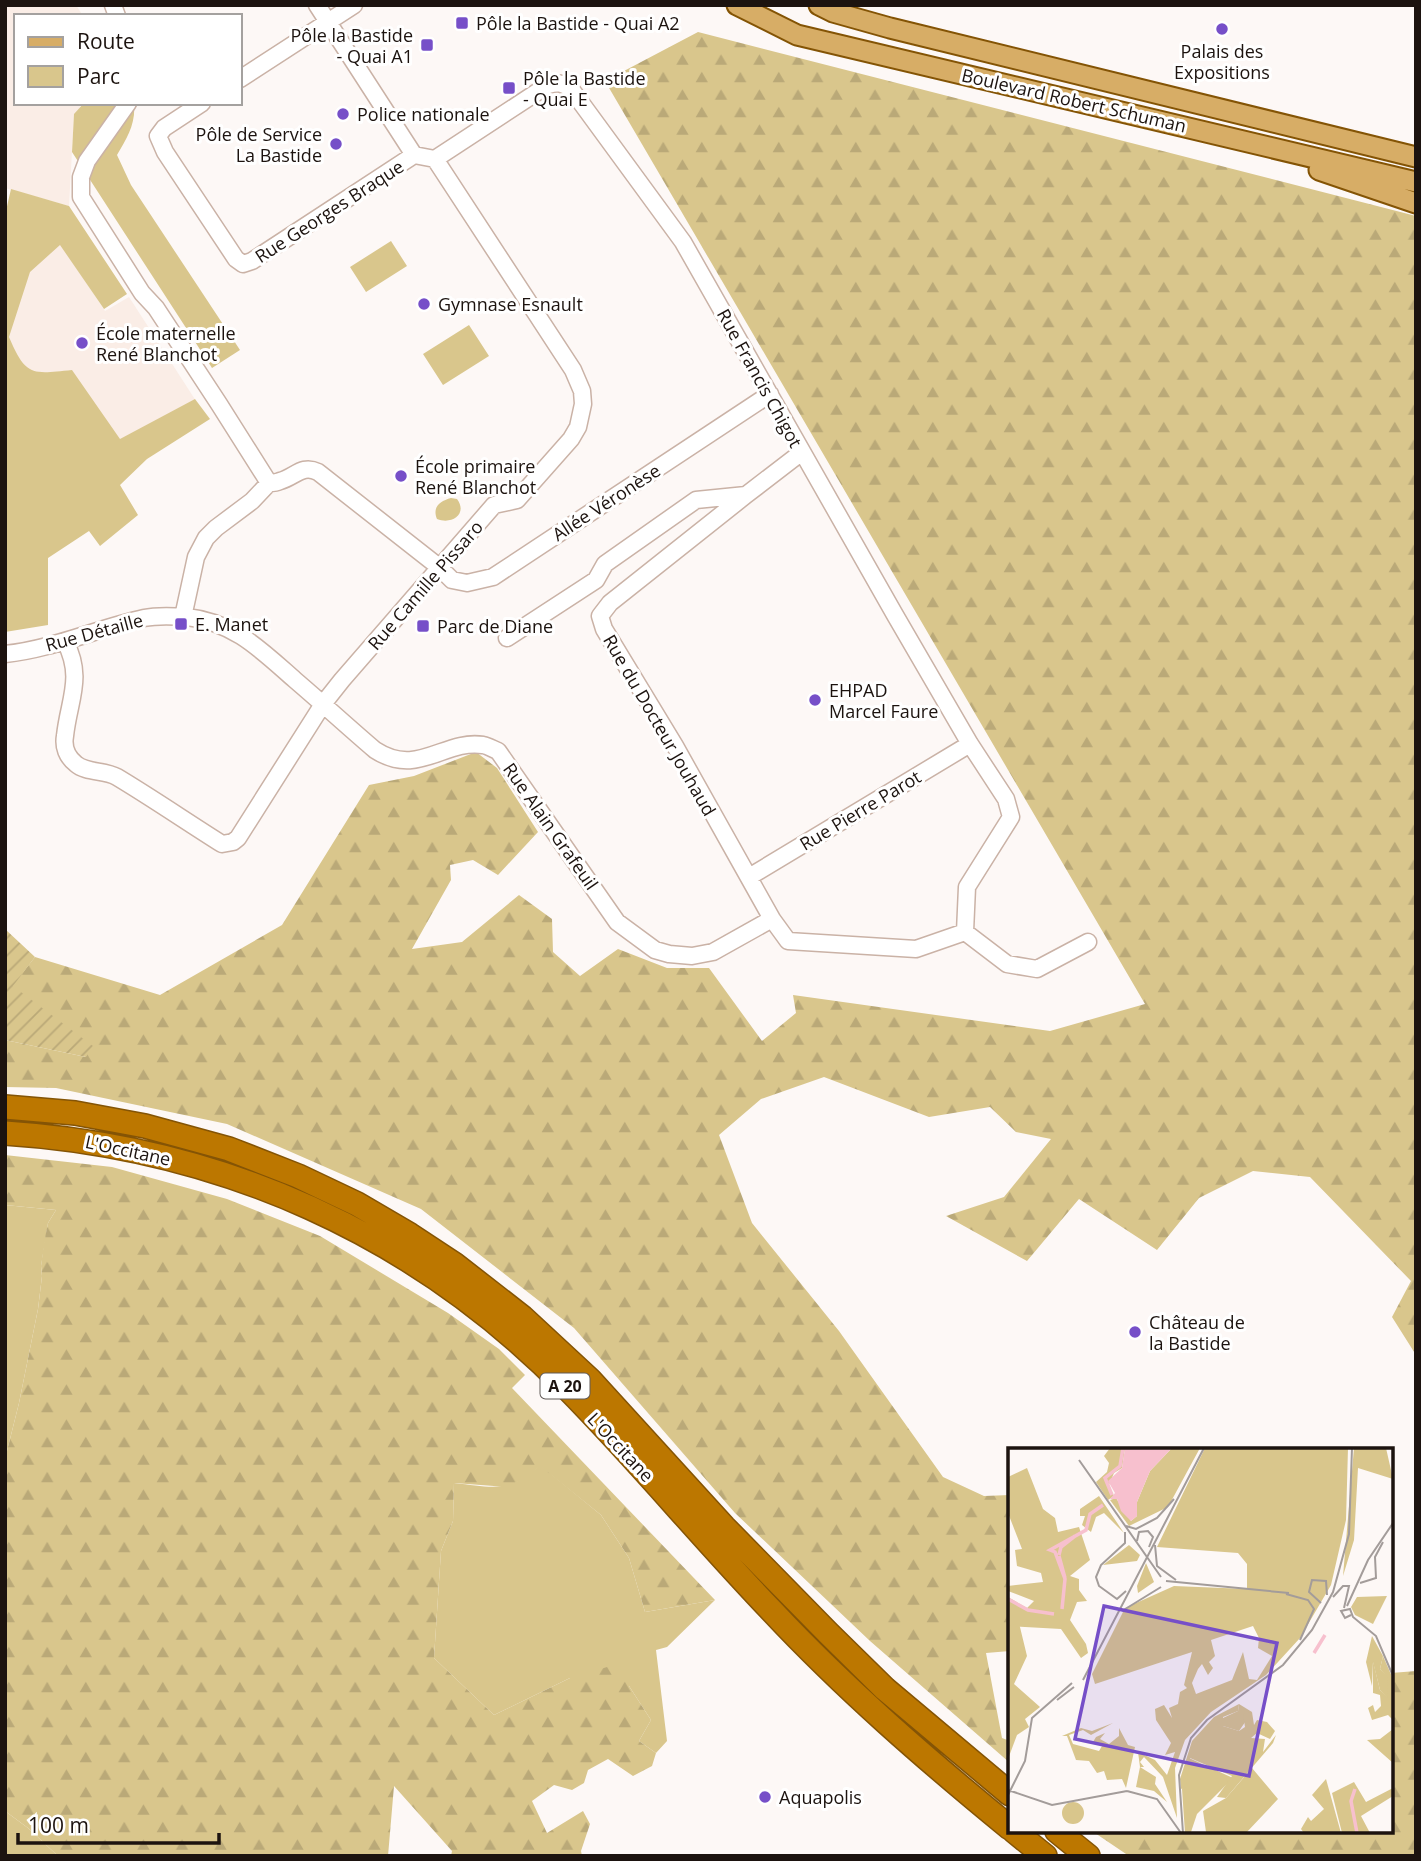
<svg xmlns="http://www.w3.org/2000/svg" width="1421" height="1861" viewBox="0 0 1421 1861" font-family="'Open Sans',sans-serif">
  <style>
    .built { fill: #faede6 }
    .green { fill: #d9c68c }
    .forest { fill: url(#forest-firs) }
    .garden { fill: url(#garden-furrows) }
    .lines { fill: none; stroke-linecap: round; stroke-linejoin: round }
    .minor-casing { stroke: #cab2a6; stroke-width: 19 }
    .major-casing { stroke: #845405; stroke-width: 23 }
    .highway-casing { stroke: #845405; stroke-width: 26 }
    .minor { stroke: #fff; stroke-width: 16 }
    .major { stroke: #d7ad66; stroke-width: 19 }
    .highway { stroke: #bc7700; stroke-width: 23 }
    .poi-dot { fill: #764fc8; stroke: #fff; stroke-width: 2.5 }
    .labels { text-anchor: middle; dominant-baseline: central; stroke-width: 6; stroke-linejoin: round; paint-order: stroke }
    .shield { fill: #fff; stroke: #605a57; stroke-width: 2 }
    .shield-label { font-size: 16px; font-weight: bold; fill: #1c130f }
    .poi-label { font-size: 18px; fill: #1c130f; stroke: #fff; text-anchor: start }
    .street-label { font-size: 18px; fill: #1c130f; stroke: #fff }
    .inset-river { fill: none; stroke: #f7c0ce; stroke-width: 3.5 }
    .inset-road { fill: none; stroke: #a39c9a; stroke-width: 2 }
    .view { fill: #764fc8; fill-opacity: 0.15; stroke: #764fc8; stroke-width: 3.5 }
    .inset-edge { fill: none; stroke: #1c130f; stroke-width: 3.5 }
  </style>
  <defs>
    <pattern id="forest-firs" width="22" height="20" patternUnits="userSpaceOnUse" patternTransform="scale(1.75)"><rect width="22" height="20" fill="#d9c68c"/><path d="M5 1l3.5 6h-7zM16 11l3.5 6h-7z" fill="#baa978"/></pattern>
    <pattern id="garden-furrows" width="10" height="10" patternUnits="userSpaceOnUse" patternTransform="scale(1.75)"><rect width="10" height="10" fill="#d9c68c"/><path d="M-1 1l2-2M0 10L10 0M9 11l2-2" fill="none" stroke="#baa978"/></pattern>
  </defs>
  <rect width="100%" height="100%" fill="#fdf8f6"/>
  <path class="built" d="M5 5H76L83 16H16V103H83L74 115 69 206 5 188Z
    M47 224 105 311 129 297 196 401 86 472 5 365V321Z"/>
  <path class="green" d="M84 103H134C136 124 127 138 117 155L131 185 240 350 212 368 72 152 74 114Z
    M11 189 69 206 127 294 104 309 60 245 30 272 9 337C26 377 32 374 72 370L120 439 195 399 210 419 147 459 120 485 138 515 100 546 89 531 48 558V625L5 632V215Z
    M391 241 407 266 366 292 350 267Z
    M469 325 489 356 443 385 423 354Z
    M451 498 457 499C468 514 452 525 437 519 432 507 440 501 451 498Z
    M5 1205 56 1210 48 1223 41 1266 42 1276 38 1309 19 1403 5 1459Z
    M540 1465 601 1515 629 1558 645 1612 715 1600 667 1647 656 1650 667 1741 656 1753 639 1741 651 1720 629 1686 570 1678 494 1715 434 1658 441 1551 453 1521 454 1483C493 1487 509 1494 540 1465Z
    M5 1811 28 1828 58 1856H5Z"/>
  <path class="forest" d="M698 32 1416 216V1355L1392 1317 1411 1281 1310 1177 1253 1171 1199 1198 1157 1250 1079 1199 1027 1261 946 1216 1004 1197 1051 1139 1016 1132 990 1107 929 1117 824 1077 761 1099 719 1135 752 1223 839 1331 943 1477 984 1496 1010 1495V1651L986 1653 1002 1738 1010 1741V1763L870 1641 735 1513 574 1328 421 1209 227 1124 56 1088 5 1087V1040L86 1057 12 986 35 957 160 995 282 925 369 785 414 776 476 752 497 768 538 832 498 875 473 860 450 865 451 880 412 949 462 942 519 895 552 919 553 952 580 976 618 949 667 968H709L762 1041 796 1013 793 995 1050 1031 1145 1004 605 81Z
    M5 1155 112 1167 227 1199 320 1236 448 1313 499 1349 525 1375 512 1388 715 1600 645 1612 629 1558 601 1515 540 1466 526 1478 507 1487 454 1483 453 1521 441 1551 434 1658 494 1715 570 1678 624 1662 629 1686 651 1720 639 1741 656 1753 652 1766 633 1776 608 1759 588 1770 584 1783 572 1790 554 1785 532 1801 547 1833 583 1811 590 1824 581 1851 582 1856H451L452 1851 394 1786 388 1856H58L28 1828 5 1811V1459L19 1403 38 1309 42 1276 41 1266 44 1243 48 1223 56 1210 5 1205Z
    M1416 1671V1856H1129L1092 1831H1273L1282 1834 1283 1831H1391V1673Z"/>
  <path class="garden" d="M5 929 35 957 13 986 93 1046 86 1057 5 1040Z"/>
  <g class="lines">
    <defs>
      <path id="minor" d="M113 5 117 16
        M240 79 354 5
        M128 103 87 161 81 177V197L142 293 156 308 219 404 269 483 252 501 216 528 206 538 196 557 183 617
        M202 103 164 128 158 136 165 152 236 259 243 264 252 261 414 155
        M435 159 548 85C558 82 563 83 571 89L683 242 895 615 970 744 1006 799 1011 817 967 887 965 932 1007 964 1037 969 1088 942
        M802 452 746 495 610 603 600 616 604 629 675 746 772 919 788 941 916 949 965 932
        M269 483C272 483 276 483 280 481 295 477 302 464 318 472L439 567 452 580 467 583 493 577 770 394
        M507 638 596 580 605 564 696 500 746 495
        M65 641C84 678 69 699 65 736 63 747 67 757 76 764 86 773 105 770 117 777 152 798 187 822 222 844L233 842 238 838 323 704 342 680 494 505 517 500 571 439 578 427 583 404 582 391 573 370 435 159 414 155 317 5
        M5 654C53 649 98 628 144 618 158 615 173 616 187 617 234 622 261 650 295 680 322 703 348 727 375 750 418 778 444 739 483 745 488 746 493 749 498 751L617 922 655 950 669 954 692 956 713 952 772 919
        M749 877 970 744"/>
      <path id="major" d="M737 5 797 35 1416 182
        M819 5 833 12 890 28 1416 157
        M1319 170 1416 203"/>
      <path id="highway" d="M5 1107 75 1113 145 1126 229 1149 298 1176 357 1204 410 1235 454 1264 522 1317 590 1380 724 1527 828 1633 885 1689 1010 1794
        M5 1133C221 1147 415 1233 567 1388 638 1460 702 1538 772 1611 845 1689 927 1760 1010 1828
        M1014 1831 1045 1856
        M1057 1831 1088 1856"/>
    </defs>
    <use href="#minor" class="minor-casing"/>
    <use href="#major" class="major-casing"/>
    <use href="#highway" class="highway-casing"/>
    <use href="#minor" class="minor"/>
    <use href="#major" class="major"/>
    <use href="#highway" class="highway"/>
  </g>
  <g class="poi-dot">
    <rect x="455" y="16" width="14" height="14" rx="3.5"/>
    <circle cx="1222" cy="29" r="7"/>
    <rect x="420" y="38" width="14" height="14" rx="3.5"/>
    <rect x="502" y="81" width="14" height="14" rx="3.5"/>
    <circle cx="343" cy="114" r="7"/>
    <circle cx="336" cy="144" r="7"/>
    <circle cx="424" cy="304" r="7"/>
    <circle cx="82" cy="343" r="7"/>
    <circle cx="401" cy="476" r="7"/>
    <rect x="174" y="617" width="14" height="14" rx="3.5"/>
    <rect x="416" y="619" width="14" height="14" rx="3.5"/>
    <circle cx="815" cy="700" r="7"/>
    <circle cx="1135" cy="1332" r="7"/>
    <circle cx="765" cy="1797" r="7"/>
  </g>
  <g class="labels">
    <rect class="shield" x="540.5" y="1373.5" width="49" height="25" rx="5"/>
    <g class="shield-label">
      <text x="565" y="1386">A 20</text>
    </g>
    <g class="poi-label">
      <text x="476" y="23">Pôle la Bastide - Quai A2</text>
      <text x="413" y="35" text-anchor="end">Pôle la Bastide<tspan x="413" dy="21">- Quai A1</tspan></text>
      <text x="1222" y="51" text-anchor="middle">Palais des<tspan x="1222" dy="21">Expositions</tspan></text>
      <text x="523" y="78">Pôle la Bastide<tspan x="523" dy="21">- Quai E</tspan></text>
      <text x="357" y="114">Police nationale</text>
      <text x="322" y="134" text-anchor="end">Pôle de Service<tspan x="322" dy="21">La Bastide</tspan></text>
      <text x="438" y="304">Gymnase Esnault</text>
      <text x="96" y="333">École maternelle<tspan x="96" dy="21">René Blanchot</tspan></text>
      <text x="415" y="466">École primaire<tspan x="415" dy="21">René Blanchot</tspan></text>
      <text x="195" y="624">E. Manet</text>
      <text x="437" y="626">Parc de Diane</text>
      <text x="829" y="690">EHPAD<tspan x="829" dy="21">Marcel Faure</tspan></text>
      <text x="1149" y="1322">Château de<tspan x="1149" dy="21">la Bastide</tspan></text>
      <text x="779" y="1797">Aquapolis</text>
    </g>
    <g class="street-label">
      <text transform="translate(1074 100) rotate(13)">Boulevard Robert Schuman</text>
      <text transform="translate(329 211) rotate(-33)">Rue Georges Braque</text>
      <text transform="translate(760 378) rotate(61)">Rue Francis Chigot</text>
      <text transform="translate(606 502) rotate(-33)">Allée Véronèse</text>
      <text transform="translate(425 585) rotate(-49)">Rue Camille Pissaro</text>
      <text transform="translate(94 632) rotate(-15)">Rue Détaille</text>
      <text transform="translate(660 725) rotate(60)">Rue du Docteur Jouhaud</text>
      <text transform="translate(860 810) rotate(-31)">Rue Pierre Parot</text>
      <text transform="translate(551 826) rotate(55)">Rue Alain Grafeuil</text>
      <text transform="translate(128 1150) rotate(12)">L'Occitane</text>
      <text transform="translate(621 1447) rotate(47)">L'Occitane</text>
    </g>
  </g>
  <g transform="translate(1008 1448)">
    <rect width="385" height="385" fill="#fdf8f6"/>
    <path d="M102 0H117L114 20 106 25 101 37 106 48 100 52 88 34 99 24 101 15 96 8ZM164 0H192L160 59 121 78 102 52 108 50 123 73 129 68V54L142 23ZM379 148 365 176 347 167 343 159 349 149ZM364 188 375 208 372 221 380 228V251L372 242 365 214 364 238 358 214ZM231 256 244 264 231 283 215 278V270L230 263ZM105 275 83 287 75 282 61 287 65 296 91 303 94 298 85 294 88 289 97 285 92 291 101 296 111 288V280L120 297 127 299 118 340 114 331 99 332 96 323 89 325 81 313 68 312 59 288H54L73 280 84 283ZM385 281V315L359 292 372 291ZM181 310 225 330 189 366 183 384 177 385 174 341ZM244 320 270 351 238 385 198 384 195 363 218 350ZM318 331 333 385H296L293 381 300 369 303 373 316 361 304 347ZM346 334 358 354 385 340V348L353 368 362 385H334L324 345ZM54 365a11 11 0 1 1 22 0a11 11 0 1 1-22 0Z" fill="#d9c68c"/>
    <path d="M197 0H340L338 72 323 137 292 190 258 227 203 264 177 292 167 320 169 370 155 329 136 309 132 314 136 319H132L130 304 147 312 159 327 167 304 157 307 163 295 148 272 147 261 156 257 164 270 161 260 170 256 172 244 179 240 176 237 184 204 87 236 84 226 117 160 166 138 239 141V116L230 105 149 99ZM245 178 251 190 250 200 264 208 249 232 241 231 235 204 224 232 188 246 184 235 190 221 194 216 200 227 205 220 201 214 207 208 203 192ZM346 0H378L385 31 350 20 346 92 335 128ZM19 20 35 61 47 70 50 84 71 79 82 112 62 128 71 131V142L79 153 69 154 62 172 78 196 80 205 73 210 53 181 0 178V149L19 160 26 153 0 143V138L35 134 33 125 9 118 7 102 14 101 0 65V29ZM91 48 116 85 96 65 88 69 83 84 74 77 77 68H72V61ZM121 97 132 107 129 113 95 117ZM138 115 146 134 130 145 129 138ZM375 208 385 231V272L380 267 364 272 360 260 365 257 367 264 373 258 372 247 365 245V213L372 242 380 250 379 228 372 221ZM231 256 230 263 215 269V278L231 283 237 279 235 266 244 264 246 277 249 272 259 274 267 283 262 291 249 285 243 290 257 291 255 304 268 287 265 295 218 350 209 349 224 328 182 310 178 339 173 341 172 331 184 293 206 269Z" fill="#d9c68c" fill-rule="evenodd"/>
    <path d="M11 175 19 208 6 236 32 259 17 271 21 279 9 287 0 311V178Z" fill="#d9c68c"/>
    <path d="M132 319 148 329 147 336 159 354 146 343 128 339Z" fill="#d9c68c"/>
    <path d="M117 0H164L142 23 129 54V68L123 73 113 63 109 51H102L107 45 100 33 114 20Z" fill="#f7c0ce"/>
    <path class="inset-river" d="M104 47 97 30 112 18 115 0M51 107 53 99 67 88M51 108 57 130M0 151 20 162 46 166M54 161 57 131 47 104 42 102 78 82 82 66 95 57M306 205 317 187M347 341 343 353 349 385"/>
    <path class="inset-road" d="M71 12 153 129M118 78 128 81 149 70 166 51M117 84V95L93 117 88 129 91 138 109 151 118 143M129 93 131 84 140 83 145 89 141 99M147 97 149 118 168 132M158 133 281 145M352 135 368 130 367 109 375 94M278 146 300 152 306 161 292 192M325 149 335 138H341L336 160M313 155 301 144 304 132 318 133 319 147M339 158 360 112 385 75M114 163 153 139M343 167 337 170 333 163 342 161 345 169 368 188 385 228M75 232 196 0M49 252 66 239M0 342 44 357 119 343M119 343 149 351 173 385M0 347 17 313 24 270 64 235M175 385 171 327 183 290 199 272 275 217 304 182 325 144 341 86 344 0"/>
    <path class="view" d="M96 158 269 195 241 328 67 291Z"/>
    <rect width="385" height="385" class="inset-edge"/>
  </g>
  <rect width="1421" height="1861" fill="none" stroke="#1c130f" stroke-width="14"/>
  <rect x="14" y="14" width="228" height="91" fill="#ffffff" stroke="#a4a19f" stroke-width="2"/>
  <rect x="28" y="37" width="35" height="10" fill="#d7ad66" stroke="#a4a19f" stroke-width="2"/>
  <text x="77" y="49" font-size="21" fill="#1c130f">Route</text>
  <rect x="28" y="66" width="35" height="21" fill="#d9c68c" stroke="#a4a19f" stroke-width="2"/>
  <text x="77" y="84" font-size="21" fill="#1c130f">Parc</text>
  <path d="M18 1833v10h201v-10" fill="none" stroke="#1c130f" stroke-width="3.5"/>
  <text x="28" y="1833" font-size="21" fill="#1c130f" stroke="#ffffff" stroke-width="5" paint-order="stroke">100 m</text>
</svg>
